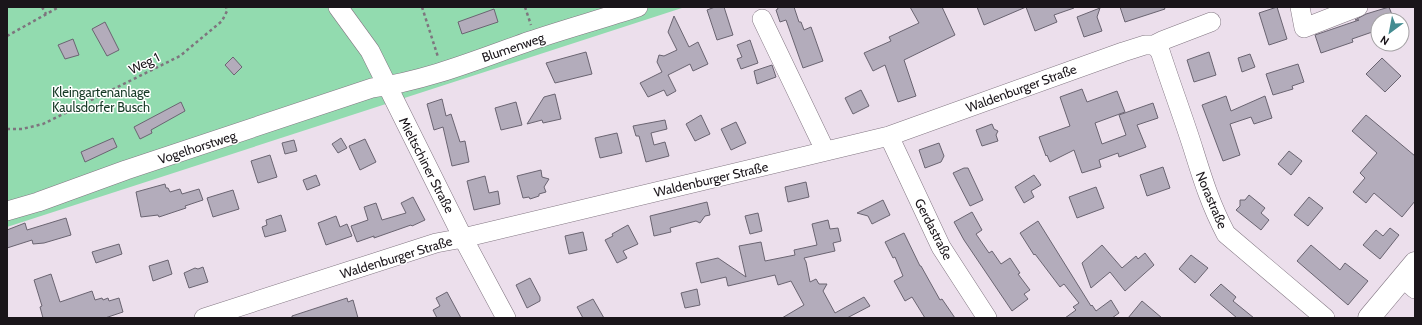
<svg xmlns="http://www.w3.org/2000/svg" width="1422" height="325" viewBox="0 0 1422 325" font-family="Cabin,sans-serif">
  <style>
    .green { fill: #92dbaf }
    .building { fill: #b3acbb; stroke: #6a6471 }
    .lines { fill: none; stroke-linecap: round; stroke-linejoin: round }
    .minor-casing { stroke: #827682; stroke-width: 20 }
    .major-casing { stroke: #827682; stroke-width: 23 }
    .path { stroke: #7e757e; stroke-width: 2.5; stroke-dasharray: 3 3; stroke-linecap: butt }
    .minor { stroke: #fff; stroke-width: 19 }
    .major { stroke: #fff; stroke-width: 22 }
    .labels { text-anchor: middle; dominant-baseline: central; stroke-width: 3; stroke-linejoin: round; paint-order: stroke }
    .street-label { font-size: 13px; fill: #1a151a; stroke: #fff }
    .park-label { font-size: 13px; fill: #143824; stroke: #fff }
  </style>
  <rect width="100%" height="100%" fill="#ecdfec"/>
  <path class="green" d="M7 7H685L7 227Z"/>
  <path class="building" d="M715 7H724L733 35 717 40 707 10Z
    M777 7H794L799 22H801L804 30 811 27 823 61 803 68 786 20 780 22 776 10 778 9Z
    M910 7H942L955 35 904 60 916 96 898 102 885 65 873 71 864 53 891 41 889 37 919 23Z
    M977 7H1074V8L1054 15 1057 22 1035 31 1026 7 984 25Z
    M1120 7H1164L1165 9 1125 22Z
    M1277 7 1287 39 1269 45 1259 13Z
    M1389 7 1394 20H1378V30L1352 39 1353 42 1321 53 1315 35 1359 20H1355L1366 14Z
    M1100 8 1097 17 1102 31 1084 37 1077 17Z
    M494 9 498 22 462 34 458 22Z
    M674 16 689 47 698 42 708 64 693 71 690 64 668 75 676 91 667 96 664 90 648 97 640 83 662 72 657 62 659 55 664 56 677 50 668 32Z
    M105 22 119 50 107 56 92 29Z
    M73 39 79 55 65 59 58 45Z
    M750 40 758 63 741 69 737 59 742 57 737 45Z
    M586 52 592 74 555 83 546 63Z
    M1209 52 1216 75 1194 82 1187 60Z
    M1250 54 1255 67 1242 72 1238 58Z
    M233 57 242 67 234 75 225 65Z
    M1382 58 1401 76 1385 92 1366 74Z
    M1298 64 1304 82 1292 86 1293 89 1273 95 1266 74Z
    M772 65 776 77 757 84 754 71Z
    M1082 89 1087 102 1117 91 1125 112 1095 123 1102 144 1126 135 1119 115 1153 103 1158 118 1137 125 1146 147 1119 157 1118 153 1099 160 1101 167 1082 173 1074 150 1050 162 1047 155 1046 156 1039 137 1070 126 1060 97Z
    M861 90 869 106 853 114 845 98Z
    M555 94 561 119 543 123 542 120 527 124 544 97Z
    M1226 96 1231 111 1265 96 1272 118 1254 124 1251 117 1230 124 1240 155 1223 161 1202 105Z
    M442 99 446 116 451 114 460 142 465 141 469 162 452 166 443 127 434 130 427 104Z
    M181 102 185 111 151 130 152 133 140 139 134 127Z
    M516 102 522 125 501 130 495 108Z
    M701 115 710 134 695 141 686 124Z
    M1366 115 1415 156V201L1402 217 1374 193 1366 203 1353 192 1365 178 1360 173 1377 153 1352 131Z
    M665 120 667 129 651 133 654 145 665 142 669 156 646 162 639 136H636L633 126Z
    M736 122 746 143 731 150 721 129Z
    M992 124 994 129 998 131 996 135 998 141 982 146 976 130Z
    M617 133 622 153 600 158 595 138Z
    M113 138 117 147 85 162 81 152Z
    M341 138 347 148 338 153 332 144Z
    M365 139 376 162 360 170 349 146Z
    M294 140 297 151 285 154 282 143Z
    M939 143 944 156 941 162 925 168 919 150Z
    M1289 151 1302 161 1291 175 1278 164Z
    M270 155 277 177 258 183 251 161Z
    M1163 167 1170 188 1147 196 1140 175Z
    M964 168H968L983 200 970 206 953 173Z
    M541 170 542 177 549 179 544 187 546 192 539 194V196L530 199 529 197 523 198 517 176Z
    M316 175 320 185 307 190 303 180Z
    M1034 175 1041 185 1031 191 1034 197 1024 203 1015 187Z
    M485 176 489 193 498 191 500 204 474 210 467 181Z
    M806 182 809 197 788 202 785 187Z
    M165 184 166 188H168L170 192 180 189 182 194 199 189 203 200 185 206 186 208 159 217 158 215 141 217 136 192Z
    M1096 187 1104 208 1077 218 1069 197Z
    M233 190 239 209 213 217 207 198Z
    M1249 195 1265 208 1261 213 1269 220 1261 230 1236 210 1240 206V200H1245Z
    M413 197 425 220 412 226 411 225 374 238V236L357 242 351 226 368 220 364 207 376 203 382 220 406 213 401 203Z
    M1309 197 1323 208 1308 226 1294 215Z
    M883 200 890 215 872 224 868 216 857 213Z
    M707 202 710 215 705 216 700 223 696 221 670 228 671 232 654 236 650 216Z
    M972 212 982 230 976 234 989 253 992 251 1001 264 1010 258 1020 273 1018 274 1030 290 1024 294 1028 299 1012 311 964 240 954 222Z
    M758 213 762 231 750 234 745 216Z
    M281 215 286 231 265 237 262 227 267 225 266 220Z
    M336 216 340 227 347 224 352 236 326 245 318 223Z
    M66 218 71 235 44 243 33 244 32 240 7 248V230L25 223 27 230Z
    M828 220 830 229 838 228 841 241 833 243 835 251 804 258 806 262 810 282 816 279 819 284H827L823 291 835 313 864 297 870 306 847 318H782L804 305 791 281 778 285 775 275 728 286 726 277 701 283 696 263 718 258 746 277 739 246 761 242 765 261 795 255 794 250 817 245 812 224Z
    M1038 221 1091 306 1092 305 1096 311 1111 300 1119 313 1112 318H1065L1076 310 1073 307 1079 303 1064 284 1060 287 1035 254 1034 255 1020 233Z
    M628 225 638 244 623 251 627 258 617 263 605 240 613 236 612 234Z
    M1390 228 1399 235 1380 259 1363 245 1376 230 1383 236Z
    M583 232 587 250 569 254 565 236Z
    M904 233 920 266H921L940 300 942 299 955 318H925L912 297 905 301 894 281 903 276 895 257 893 258 885 242Z
    M119 244 122 254 96 263 92 252Z
    M1102 245 1122 268 1136 256 1138 259 1145 253 1154 265 1125 291 1110 272 1091 288 1082 263Z
    M1311 245 1340 270 1345 263 1368 281 1348 305 1297 261Z
    M1191 255 1208 268 1195 283 1179 269Z
    M168 260 172 274 153 281 149 266Z
    M203 267 208 282 189 288 184 273 195 268 198 269Z
    M51 274 60 302 92 291 95 300 102 298 103 300 108 298 109 301 119 298 123 312 105 318H43L40 307 42 306 34 280Z
    M530 278 540 297V301L527 308 516 285Z
    M1221 284 1236 297 1233 301 1254 318H1237L1210 295Z
    M697 289 700 305 685 308 681 293Z
    M447 292 461 318H437L433 310 440 306 436 298Z
    M347 298 348 302 353 300 358 318H292V316Z
    M593 299 604 318H583L577 307Z
    M1142 301 1162 318H1128Z"/>
  <g class="lines">
    <defs>
      <path id="minor" d="M338 7 370 51 463 238 506 318
        M1300 7 1304 28 1358 7
        M762 19 821 142 824 151
        M1154 45 1160 51C1170 82 1182 114 1192 145 1202 177 1210 204 1226 234L1325 318
        M889 136 941 247 987 318
        M7 211 38 202 126 170 372 88C426 81 479 59 530 41 565 29 602 19 638 7
        M1403 278 1415 289
        M204 318 436 243 463 238 889 136 1123 52 1145 45H1154L1164 40 1211 22"/>
      <path id="major" d="M1369 318 1415 263"/>
    </defs>
    <use href="#minor" class="minor-casing"/>
    <use href="#major" class="major-casing"/>
    <path class="path" d="M42 7 46 14
      M422 7 438 57
      M525 7 531 25
      M7 36 59 7
      M7 129H22L43 124 180 56 222 21 227 11 226 7"/>
    <use href="#minor" class="minor"/>
    <use href="#major" class="major"/>
  </g>
  <g class="labels">
    <g class="street-label">
      <text transform="translate(513 47) rotate(-19)">Blumenweg</text>
      <text transform="translate(144 63) rotate(-26)">Weg 1</text>
      <text transform="translate(1021 88) rotate(-20)">Waldenburger Straße</text>
      <text transform="translate(197 147) rotate(-18)">Vogelhorstweg</text>
      <text transform="translate(427 165) rotate(63)">Mieltschiner Straße</text>
      <text transform="translate(711 179) rotate(-13)">Waldenburger Straße</text>
      <text transform="translate(1212 200) rotate(67)">Norastraße</text>
      <text transform="translate(934 229) rotate(63)">Gerdastraße</text>
      <text transform="translate(396 257) rotate(-17)">Waldenburger Straße</text>
    </g>
    <g class="park-label">
      <text x="101" y="92">Kleingartenanlage<tspan x="101" dy="15">Kaulsdorfer Busch</tspan></text>
    </g>
  </g>
  <rect width="1422" height="325" fill="none" stroke="#1a151a" stroke-width="16"/>
  <g transform="translate(1390 32) rotate(212)"><circle r="19" fill="#ffffff" stroke="#a3a1a3"/>
  <path d="M0-3L7 15L0 10L-7 15Z" fill="#448c91"/>
  <text y="-6" font-size="11" font-weight="bold" text-anchor="middle" fill="#1a151a">N</text>
  </g>
</svg>
